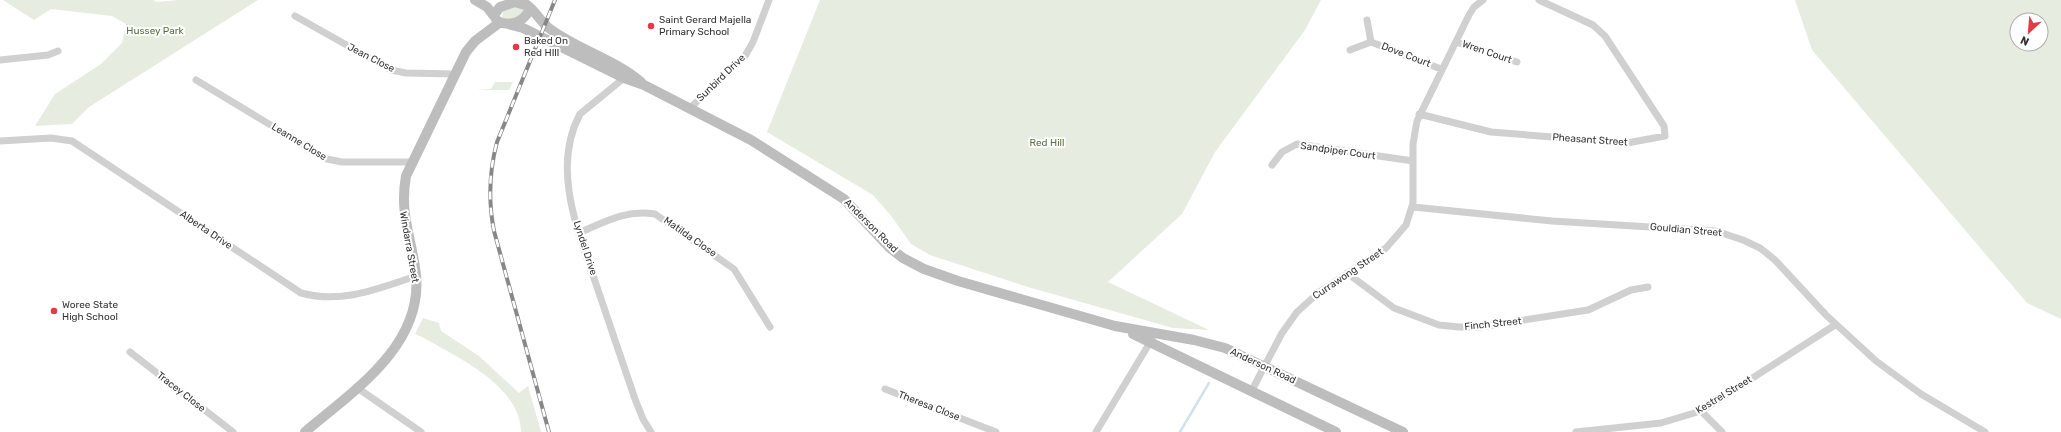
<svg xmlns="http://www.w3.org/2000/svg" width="2061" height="432" viewBox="0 0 2061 432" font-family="Rubik,sans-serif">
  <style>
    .green { fill: #e6ecdf; fill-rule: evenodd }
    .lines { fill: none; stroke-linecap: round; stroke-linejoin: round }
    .stream { stroke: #cfe2ee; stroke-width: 2.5 }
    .street { stroke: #d0d0d0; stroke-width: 7 }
    .secondary { stroke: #bdbdbd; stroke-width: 10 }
    .rail-casing { stroke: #888; stroke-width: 4 }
    .rail { stroke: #fff; stroke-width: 2.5; stroke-dasharray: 8; stroke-linecap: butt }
    .poi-dot { fill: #e63946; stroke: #fff; stroke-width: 1.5 }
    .labels { text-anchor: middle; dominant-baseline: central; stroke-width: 4; stroke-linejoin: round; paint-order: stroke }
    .poi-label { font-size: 10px; fill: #333; stroke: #fff; text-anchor: start }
    .park-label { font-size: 10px; fill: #56703f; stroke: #fff }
    .street-label { font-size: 10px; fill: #333; stroke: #fff }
  </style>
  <rect width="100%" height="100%" fill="#fff"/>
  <path class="green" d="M3 0H153L156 2 179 0H258L89 107 72 124 35 126 55 94 101 64 122 43 126 24 112 16 51 9 34 20Z
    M820 0H1321L1305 30 1215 152 1182 214 1108 282 1209 330 1173 328 1028 287 930 255 911 244 892 217 873 195 767 132Z
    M1795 0H2061V319L2027 303 1812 50ZM2017 20H2041V44H2017Z
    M515 6 523 9 524 13 510 21 502 18 503 11Z
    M495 82H513L509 90H476L491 89Z
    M423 318 439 323 441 331 479 356 519 393 528 386 541 432H521C520 385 457 357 422 337L415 334Z"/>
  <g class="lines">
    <path class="stream" d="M1180 432 1209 383"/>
    <path class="street" d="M295 16 391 70 406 73 455 74
      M1367 20 1371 42
      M1456 42 1517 62
      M1350 50 1371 42 1441 69
      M0 60 48 55 58 51
      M624 78 580 114C550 170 580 236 598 290 610 326 623 363 635 399L643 419 651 432
      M196 80 327 159 342 162H413
      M689 109 745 56 753 42 769 0
      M1419 114 1491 132 1627 143 1665 136 1664 126 1605 36 1593 25 1539 0
      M0 141 51 138 72 141 301 293C342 304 377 289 416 276
      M1272 165 1282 152 1297 144 1413 161
      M1413 207 1552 221 1716 231 1743 240 1760 248 1775 260 1826 315 1876 361 1921 394 1985 432
      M579 233C604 222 627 209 655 214L734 269 770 327
      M1347 273 1394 308 1439 325 1459 327H1480L1588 310 1631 290 1648 287
      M130 352 233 432
      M356 387 421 432
      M885 389 996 432
      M1252 390 1282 333 1297 312 1318 293 1386 248 1406 225 1413 203V144L1417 121 1469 15 1474 7 1483 0
      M1701 411 1722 432
      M1096 432 1152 339
      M1576 432 1661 423 1701 411 1835 325"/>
    <path class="secondary" d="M475 0 487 7 494 16
      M515 2 528 6 529 11C522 23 509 27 497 21L494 15 500 7Z
      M524 3C535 9 540 22 550 29 579 50 614 59 641 82
      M508 24 523 28 624 78 644 85 751 140 844 199 890 248 903 258 924 269 958 281 1115 326 1194 340 1225 348 1403 432
      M1133 334 1336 432
      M305 432C352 392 423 346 416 275 412 238 399 215 406 176L466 52 475 41 499 23"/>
    <defs>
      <path id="rail" d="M549 432 494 231C488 200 489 172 497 142L555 0"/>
    </defs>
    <use href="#rail" class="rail-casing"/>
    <use href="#rail" class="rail"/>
  </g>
  <g class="poi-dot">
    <circle cx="651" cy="26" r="4"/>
    <circle cx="516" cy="47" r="4"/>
    <circle cx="54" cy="311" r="4"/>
  </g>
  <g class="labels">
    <g class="poi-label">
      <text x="659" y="20">Saint Gerard Majella<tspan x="659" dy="12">Primary School</tspan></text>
      <text x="524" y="41">Baked On<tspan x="524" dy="12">Red HIll</tspan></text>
      <text x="62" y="305">Woree State<tspan x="62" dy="12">High School</tspan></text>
    </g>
    <g class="park-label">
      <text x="155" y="31">Hussey Park</text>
      <text x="1047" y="143">Red Hill</text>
    </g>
    <g class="street-label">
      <text transform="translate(1487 52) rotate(19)">Wren Court</text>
      <text transform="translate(1406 55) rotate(21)">Dove Court</text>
      <text transform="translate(371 58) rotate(27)">Jean Close</text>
      <text transform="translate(721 78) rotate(-44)">Sunbird Drive</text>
      <text transform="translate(1590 140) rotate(4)">Pheasant Street</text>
      <text transform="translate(299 142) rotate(31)">Leanne Close</text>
      <text transform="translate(1338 151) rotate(8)">Sandpiper Court</text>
      <text transform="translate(871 226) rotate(45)">Anderson Road</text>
      <text transform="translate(206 230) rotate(34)">Alberta Drive</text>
      <text transform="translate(1686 230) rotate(5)">Gouldian Street</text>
      <text transform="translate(690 237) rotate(35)">Matilda Close</text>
      <text transform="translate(409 247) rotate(80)">Windarra Street</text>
      <text transform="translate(585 248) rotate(72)">Lyndel Drive</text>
      <text transform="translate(1348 274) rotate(-34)">Currawong Street</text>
      <text transform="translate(1493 324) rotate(-6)">Finch Street</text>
      <text transform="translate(1263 366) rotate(25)">Anderson Road</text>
      <text transform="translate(181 392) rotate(38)">Tracey Close</text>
      <text transform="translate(1724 395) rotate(-31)">Kestrel Street</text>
      <text transform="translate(929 406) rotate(21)">Theresa Close</text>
    </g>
  </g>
  <g transform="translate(2029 32) rotate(206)"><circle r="19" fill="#ffffff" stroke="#adadad"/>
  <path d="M0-3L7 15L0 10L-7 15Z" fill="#e63946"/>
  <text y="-6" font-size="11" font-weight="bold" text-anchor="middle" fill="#333333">N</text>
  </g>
</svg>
